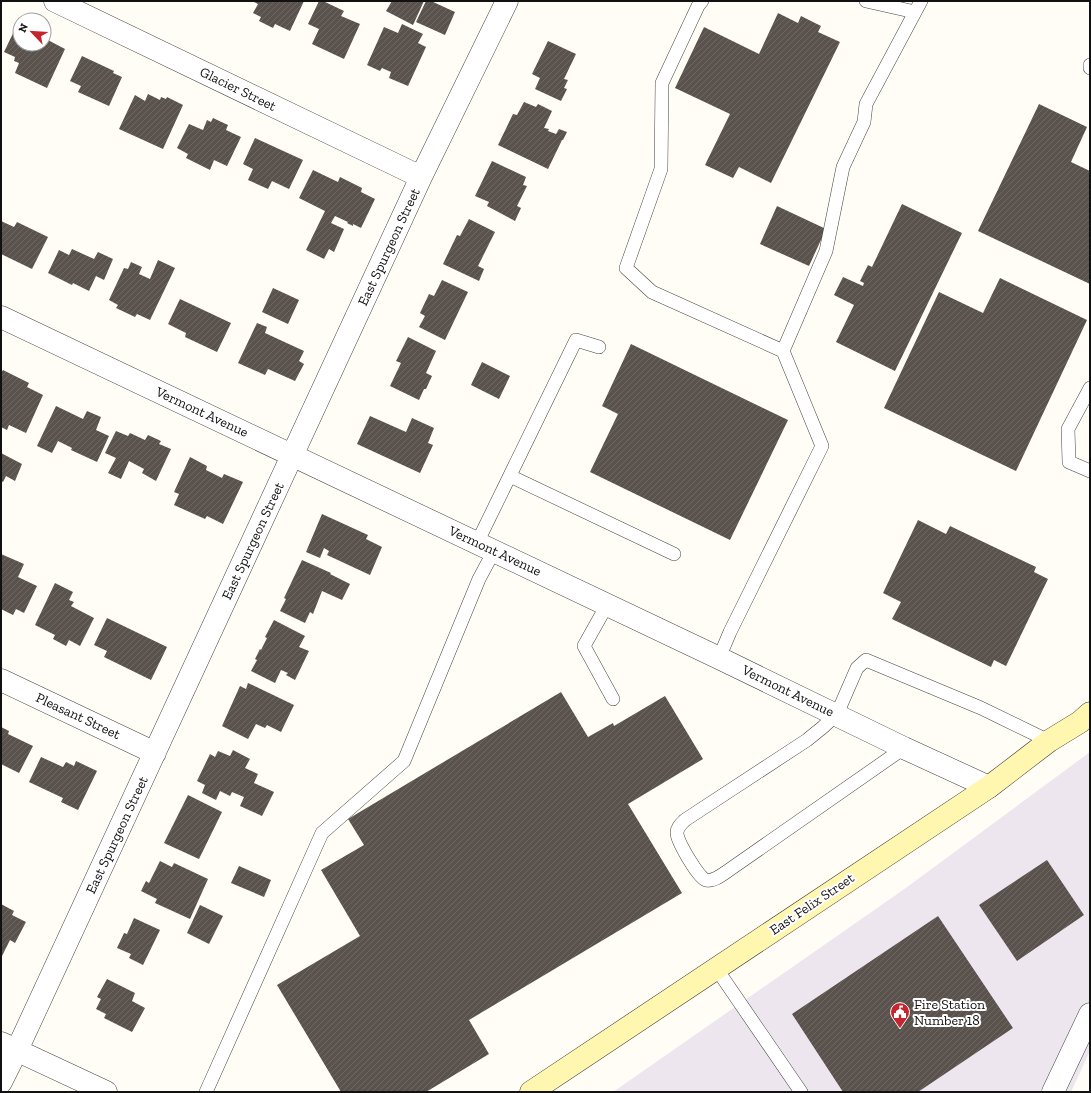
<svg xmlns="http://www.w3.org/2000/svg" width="1091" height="1093" viewBox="0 0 1091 1093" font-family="'Zilla Slab',serif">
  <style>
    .industrial { fill: #eee6ef }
    .building { fill: url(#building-hatch) }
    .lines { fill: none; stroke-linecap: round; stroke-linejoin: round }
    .lane-casing { stroke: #444; stroke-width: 14 }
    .street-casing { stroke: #444; stroke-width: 23 }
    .secondary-casing { stroke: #333; stroke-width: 23 }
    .lane { stroke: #fff; stroke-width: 13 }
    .street { stroke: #fff; stroke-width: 22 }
    .secondary { stroke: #fff6b0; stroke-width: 22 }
    .labels { text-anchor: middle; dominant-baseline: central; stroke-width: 4; stroke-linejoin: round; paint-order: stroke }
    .street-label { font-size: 14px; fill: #111; stroke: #fff }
    .poi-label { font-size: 14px; fill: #111; stroke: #fff; text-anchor: start }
  </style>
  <defs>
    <pattern id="building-hatch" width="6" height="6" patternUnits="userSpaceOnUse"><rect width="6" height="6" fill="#5a524d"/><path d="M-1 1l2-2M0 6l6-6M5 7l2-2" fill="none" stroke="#6d6662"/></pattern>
  </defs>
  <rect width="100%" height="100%" fill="#fffdf5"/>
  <path class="industrial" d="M1090 752V1051L1071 1092H613L903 890Z"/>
  <path class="building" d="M252 1H304L290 31 275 24 273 28 259 21 261 17 253 13 258 4Z
    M319 1H323L344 11 341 16 360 24 344 59 312 44 319 29 308 24Z
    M392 1H424L413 25 386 11Z
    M426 1H431L455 12 445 35 416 22Z
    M778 13 798 23 801 16 821 26 818 32 840 42 771 183 739 167 733 178 705 165 730 114 675 88 704 27 759 54Z
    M402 24 423 34 418 43 426 47 408 86 389 78 391 72 382 68 380 71 367 65 384 27 398 33Z
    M17 25 20 27V44H44V38L65 49 47 88 15 73 19 63 14 61 15 57 4 52Z
    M548 41 576 54 564 79 568 80 564 88 567 89 561 101 535 89 540 78 532 74Z
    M82 56 114 71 113 73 122 77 109 106 78 92 81 86 70 81Z
    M148 94 160 100 161 97 166 99 167 97 183 105 163 149 119 129 135 95 145 101Z
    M524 102 536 107 538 104 552 111 544 128 549 129 548 131 556 134 559 129 567 132 563 140H562L548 169 498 145 513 114 517 115Z
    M1039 104 1087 127 1071 162 1090 171V284L978 231Z
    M213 118 228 125 226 130 241 137 227 166 214 160 210 170 186 158 188 154 177 148 189 124 203 130 207 120 211 122Z
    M255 138 303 160 289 189 272 181 268 189 248 180 253 169 243 164Z
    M492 161 526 177 523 185 527 186 517 206 521 208 515 221 487 206 489 202 475 196Z
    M313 170 338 182 340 177 362 188 361 192 375 199 361 228 353 224V226L347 223 348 222 335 216 331 223 344 229 334 252 329 249 324 259 306 250 325 211 299 198Z
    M902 204 962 233 895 371 836 342 854 305 834 295 843 277 863 286 864 283 860 281 868 265 872 267Z
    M777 206 826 229 809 266 760 244Z
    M469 219 495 232 478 266 484 269 479 281 443 264 457 235 460 236Z
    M1 221 14 227 17 222 48 237 32 269 1 254Z
    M72 249 94 259 98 252 113 259 104 280 96 276 89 291 73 283 72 285 48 273 59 250 69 255Z
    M158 260 175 268 150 320 137 314 135 317 116 308 118 305 109 300 124 268 128 269 131 262 142 267 139 274 150 279Z
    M1000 278 1087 320 1016 471 884 408 939 292 983 313Z
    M442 280 468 292 445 340 419 327 425 316 420 313 429 294 434 296Z
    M273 288 299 300 288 324 262 312Z
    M180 299 231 323 217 352 185 337 186 333 168 324Z
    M257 323 267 327 265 333 304 351 299 361 304 364 295 381 268 369 265 375 238 363Z
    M408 337 436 351 426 373 432 376 426 389H424L419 400 390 386 401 363 396 361Z
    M631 344 788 420 730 540 590 472 618 414 602 406Z
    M482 362 510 376 499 399 471 385Z
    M3 370 29 383 27 387 43 395 26 433 9 425 7 430 1 427V373Z
    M56 406 83 419 87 411 101 417 96 430 109 436 97 462 71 450 72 448 58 441 52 453 37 446Z
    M370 416 406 432 412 418 434 428 428 443 433 445 420 473 357 444Z
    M116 431 128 436 130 433 145 440 148 435 161 441 159 444 171 449 156 481 142 473 144 469 129 461 121 479 108 473 116 458 105 453Z
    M1 453 22 464 15 481 6 476 3 482 1 481Z
    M190 457 207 466 206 470 222 478 224 474 243 482 223 524 207 516 205 519 174 505 179 494 174 492Z
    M322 514 368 535 366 539 382 547 370 575 327 555 329 551 324 548 320 558 306 552Z
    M918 520 946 534 950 526 1036 567 1034 572 1048 579 1006 666 994 660 991 667 892 619 901 602 883 593Z
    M1 554 24 564 18 577 37 586 24 613 16 609 13 615 1 609Z
    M302 560 331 573 330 574 350 584 342 600 322 591 313 614 310 612 305 623 280 611 286 599 284 598Z
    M55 583 73 592 69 600 74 602 71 606 94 618 80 646 69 640 66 646 53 639 55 635 35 625Z
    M107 618 167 647 151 680 104 657 107 651 94 645Z
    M274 620 305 636 299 647 309 651 295 680 286 675 288 673 281 670 275 683 251 671 257 660 255 659 260 649 261 650 267 638 265 637Z
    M248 683 294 705 281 732 267 725 265 728 256 724 248 739 222 726 240 686 246 689Z
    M561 692 588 737 613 723 614 726 665 696 703 759 628 804 682 893 469 1020 489 1054 426 1092H341L277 985 360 936 321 870 364 845 348 819Z
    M1 727 9 731 8 734 33 746 19 773 1 764Z
    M233 750 250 759 245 768 258 774 254 783 274 792 262 816 240 806 244 797 232 792 230 796 220 791 216 800 202 793 205 785 197 781 210 754 215 757 218 751 230 756Z
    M41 757 63 767 66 762 74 766 76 761 97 771 78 810 61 802 63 798 29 782Z
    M188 795 222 812 199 859 164 843Z
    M1047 860 1084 915 1017 961 979 905Z
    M160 861 172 867 174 863 208 879 190 919 155 903 157 899 141 891 146 881 149 883Z
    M239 866 271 880 264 897 231 883Z
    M1 904 14 911 12 915 26 922 15 943 10 940 1 958Z
    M200 905 223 916 209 944 187 933Z
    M938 916 1013 1028 918 1092H843L792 1014Z
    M134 918 160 930 143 965 129 958 131 954 117 948 124 933 127 934Z
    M107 979 135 993 132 1001 145 1008 132 1032 104 1018 106 1014 96 1009 101 999 97 997Z"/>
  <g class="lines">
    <defs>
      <path id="lane" d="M702 1 698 6 662 83 661 169 626 268 652 292 783 351
        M866 1 915 12
        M1090 65V68
        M1090 388 1068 429 1069 462 1090 471
        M510 476 674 554
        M477 543 576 340 599 347
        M607 605 584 646 613 699
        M719 658 730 632 822 446 783 351 826 251 843 167 864 122 866 104 921 1
        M904 748 729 870C723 874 714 882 706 880 699 879 677 841 677 833 677 827 681 824 685 820L807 740 823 727 837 714 857 668 866 660 981 708 1049 741
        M716 968 801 1092
        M206 1092 322 833 404 761 479 579 494 551"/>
      <path id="street" d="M55 1 421 177
        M1 317 719 658 904 748 989 787
        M1 680 155 753
        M1 1043 106 1092
        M1 1082 17 1050 421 177 507 1
        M1053 1092 1090 1014"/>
      <path id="secondary" d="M531 1092 989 787 1049 741 1080 722 1090 713"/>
    </defs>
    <use href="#lane" class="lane-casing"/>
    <use href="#street" class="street-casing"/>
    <use href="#secondary" class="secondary-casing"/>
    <use href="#lane" class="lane"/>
    <use href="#street" class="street"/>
    <use href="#secondary" class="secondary"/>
  </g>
  <defs>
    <symbol id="civic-pin" viewBox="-11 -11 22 30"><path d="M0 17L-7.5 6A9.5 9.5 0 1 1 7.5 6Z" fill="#c4262e" stroke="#fff"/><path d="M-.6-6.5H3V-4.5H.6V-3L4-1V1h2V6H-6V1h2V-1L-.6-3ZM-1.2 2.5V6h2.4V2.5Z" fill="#fff"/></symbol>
  </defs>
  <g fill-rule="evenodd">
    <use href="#civic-pin" x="889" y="1001" width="22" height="30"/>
  </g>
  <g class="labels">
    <g class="street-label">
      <text transform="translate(238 89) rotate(26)">Glacier Street</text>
      <text transform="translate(389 247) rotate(-65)">East Spurgeon Street</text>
      <text transform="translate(202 412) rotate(25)">Vermont Avenue</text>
      <text transform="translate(253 541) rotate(-65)">East Spurgeon Street</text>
      <text transform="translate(495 551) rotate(25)">Vermont Avenue</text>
      <text transform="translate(788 691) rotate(26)">Vermont Avenue</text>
      <text transform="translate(78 716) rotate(25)">Pleasant Street</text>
      <text transform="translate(117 835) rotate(-65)">East Spurgeon Street</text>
      <text transform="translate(812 904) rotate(-34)">East Felix Street</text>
    </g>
    <g class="poi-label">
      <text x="914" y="1004">Fire Station<tspan x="914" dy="16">Number 18</tspan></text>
    </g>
  </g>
  <rect width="1091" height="1093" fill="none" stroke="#111111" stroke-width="4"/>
  <g transform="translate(32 32) rotate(295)"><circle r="19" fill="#ffffff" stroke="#a0a0a0"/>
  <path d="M0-3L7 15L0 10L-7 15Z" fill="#c4262e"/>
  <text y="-6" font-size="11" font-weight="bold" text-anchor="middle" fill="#111111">N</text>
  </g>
</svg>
